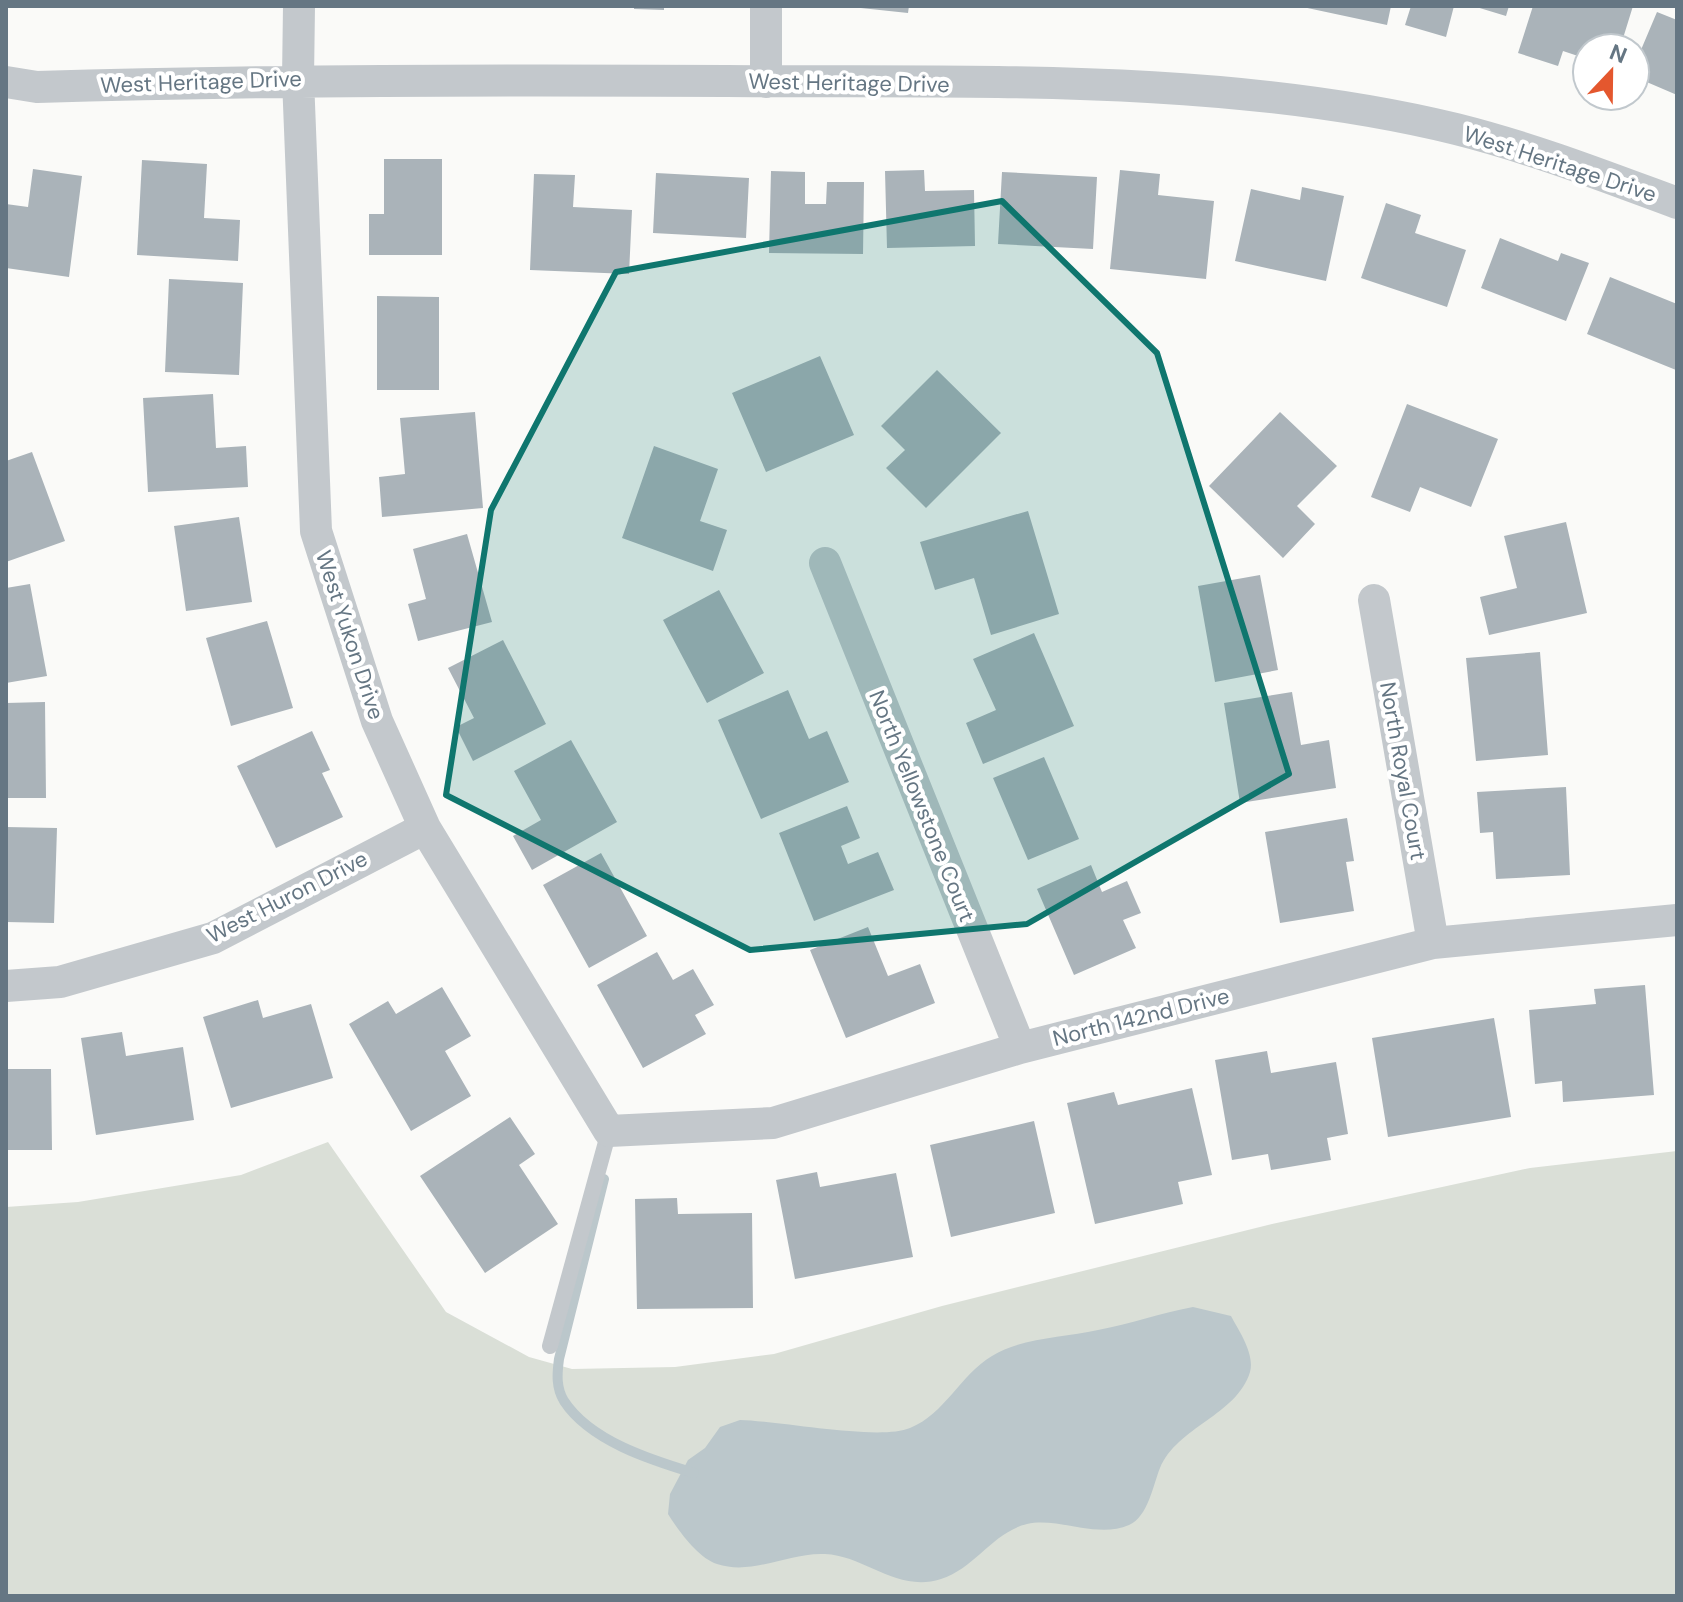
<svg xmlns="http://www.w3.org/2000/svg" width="1683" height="1602" viewBox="0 0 1683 1602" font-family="'DM Sans',sans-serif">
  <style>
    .green { fill: #dadfd7 }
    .water { fill: #bbc7cb }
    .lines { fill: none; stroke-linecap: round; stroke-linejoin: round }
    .stream { stroke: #bbc7cb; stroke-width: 10 }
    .building { fill: #aab3b9 }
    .service { stroke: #c3c8cc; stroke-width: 16 }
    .minor { stroke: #c3c8cc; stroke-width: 32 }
    .marked { fill: #0f766e; fill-opacity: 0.2; stroke: #0f766e; stroke-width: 6; stroke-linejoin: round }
    .labels { text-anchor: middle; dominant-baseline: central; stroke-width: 8; stroke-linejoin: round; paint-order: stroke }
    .street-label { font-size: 22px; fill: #657683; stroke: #fff }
  </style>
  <rect width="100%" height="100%" fill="#fafaf8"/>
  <path class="green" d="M328 1142 446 1312 529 1357 572 1369 675 1367 774 1354 942 1306 1272 1224 1530 1168 1677 1151V1596H6V1207L78 1202 241 1175Z"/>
  <path class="water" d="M1193 1307 1231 1316C1239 1331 1255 1354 1250 1372 1237 1415 1177 1427 1160 1468 1153 1485 1148 1517 1129 1525 1097 1539 1059 1517 1027 1524 993 1532 975 1568 941 1579 897 1593 866 1556 825 1554 789 1552 753 1576 717 1564 698 1558 678 1530 668 1514L670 1494 688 1460 705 1448 720 1427 740 1420C780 1421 879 1441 910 1428 945 1414 960 1375 992 1356 1023 1337 1063 1338 1098 1330 1130 1324 1161 1313 1193 1307Z"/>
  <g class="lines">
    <path class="stream" d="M604 1179 559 1359C557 1374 556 1388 564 1401 590 1441 651 1460 694 1473"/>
  </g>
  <path class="building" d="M634 6H664V10L634 9Z
    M842 6H909L908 13Z
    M1298 6H1391L1387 25Z
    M1411 6H1454L1446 37 1405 25Z
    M1473 6H1509L1506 16Z
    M1533 6H1633L1620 48H1587V59L1563 51 1558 66 1518 53Z
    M1657 12 1677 20V95L1635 77V64Z
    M384 159H442V255H369V214H384Z
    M142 160 207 164 204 218 240 220 238 261 137 255Z
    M33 169 82 176 69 277 6 268V204L28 207Z
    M924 170 925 191 974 190 975 246 887 248 885 171Z
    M1120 170 1160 174 1158 195 1214 201 1206 279 1110 269Z
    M771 171 805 172V204H826L827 182H864L863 254 769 253Z
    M1002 172 1097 177 1093 249 998 244Z
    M656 173 749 178 746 238 653 233Z
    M534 174 575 175 573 207 632 210 629 274 530 270Z
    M1302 187 1344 196 1326 281 1235 261 1251 189 1300 200Z
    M1386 203 1421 215 1415 233 1466 250 1447 307 1361 278Z
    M1500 238 1558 261 1561 253 1589 263 1566 321 1481 288Z
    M1610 277 1677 304 1676 370 1587 334Z
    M169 279 243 283 239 375 165 372Z
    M377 296 439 297V390H377Z
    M820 356 854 435 766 472 732 393Z
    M937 370 1001 433 926 508 886 468 905 450 881 426Z
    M213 394 216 448 246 446 248 487 148 492 143 398Z
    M1407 404 1498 439 1471 507 1420 487 1410 512 1371 497Z
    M475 412 483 508 382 517 379 477 405 474 400 418Z
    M1280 412 1337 466 1297 506 1315 524 1283 558 1209 486Z
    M654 446 718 469 700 521 727 530 713 571 622 538Z
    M32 452 65 541 6 562V461Z
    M1028 511 1059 614 991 635 974 578 935 590 920 542Z
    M239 517 252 602 186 611 174 526Z
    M1566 522 1587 613 1489 635 1480 597 1517 588 1504 536Z
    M467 534 492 622 418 641 408 604 426 599 413 549Z
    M1260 575 1278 670 1215 682 1198 586Z
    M30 584 47 676 6 683V588Z
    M719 590 764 673 707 703 663 620Z
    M267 621 293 708 231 726 206 638Z
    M1034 633 1074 726 983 764 966 723 996 710 973 659Z
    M503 640 546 724 473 761 456 727 474 718 448 668Z
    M1540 652 1548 755 1476 761 1466 658Z
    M788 690 809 739 827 731 849 782 761 819 718 720Z
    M1292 692 1301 745 1329 740 1336 788 1240 803 1224 703Z
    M45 702 46 798H6V703Z
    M312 731 330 770 322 773 343 817 276 848 237 766Z
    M571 740 617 822 532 870 513 836 541 820 514 771Z
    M1044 757 1079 839 1028 860 993 778Z
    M1566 787 1570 875 1496 879 1493 832 1480 833 1477 792Z
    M847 806 860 838 841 846 848 864 878 852 894 890 814 921 779 833Z
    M1347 818 1354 861 1346 862 1354 911 1280 923 1265 832Z
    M6 827 57 828 54 923 6 922Z
    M601 853 647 936 589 968 543 885Z
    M1091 865 1102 892 1127 881 1141 913 1123 920 1136 948 1074 975 1037 889Z
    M868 927 888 976 920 964 935 1003 846 1038 810 950Z
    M657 952 673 980 693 969 714 1005 695 1015 706 1034 643 1068 597 985Z
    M1645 985 1654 1095 1563 1102 1562 1081 1535 1084 1529 1010 1596 1004 1594 989Z
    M442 987 471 1036 445 1051 471 1096 411 1131 349 1024 388 1001 396 1014Z
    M258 1000 263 1018 311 1004 333 1078 231 1108 203 1017Z
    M1494 1018 1511 1117 1388 1137 1372 1038Z
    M122 1032 126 1056 183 1047 194 1120 96 1135 81 1038Z
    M1267 1051 1271 1073 1336 1062 1348 1134 1327 1138 1331 1160 1271 1170 1268 1154 1232 1160 1215 1060Z
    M6 1069H51L52 1150H6Z
    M1192 1088 1212 1175 1178 1182 1183 1204 1095 1224 1067 1103 1114 1092 1118 1105Z
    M510 1117 535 1154 519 1165 558 1224 485 1273 420 1176Z
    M1034 1121 1055 1213 951 1237 930 1145Z
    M817 1172 820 1187 896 1173 913 1257 795 1279 776 1180Z
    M677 1198 678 1214 752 1213 753 1308 637 1309 635 1199Z"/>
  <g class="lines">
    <path class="service" d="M550 1346 609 1131"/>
    <path class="minor" d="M299 6 298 79 316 531 377 721 425 828 609 1131 773 1123 1020 1048 1433 943 1677 920
      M6 82 37 87C267 80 497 80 727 81 967 83 1222 72 1456 129 1532 148 1604 176 1677 203
      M766 82V6
      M825 563 1020 1048
      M1374 600 1433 943
      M6 986 60 982 213 938 425 828"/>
  </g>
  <path class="marked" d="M1002 201 1157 353 1289 774 1027 924 750 950 446 795 491 510 616 272Z"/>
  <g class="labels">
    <g class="street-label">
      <text transform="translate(201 82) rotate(-2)">West Heritage Drive</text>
      <text transform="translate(849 83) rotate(1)">West Heritage Drive</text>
      <text transform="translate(1560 164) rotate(18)">West Heritage Drive</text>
      <text transform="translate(350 635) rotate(72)">West Yukon Drive</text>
      <text transform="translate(1403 771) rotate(80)">North Royal Court</text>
      <text transform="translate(922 806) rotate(68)">North Yellowstone Court</text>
      <text transform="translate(287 897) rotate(-27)">West Huron Drive</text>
      <text transform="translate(1141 1017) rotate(-14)">North 142nd Drive</text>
    </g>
  </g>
  <rect width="1683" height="1602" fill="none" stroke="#657683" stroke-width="16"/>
  <g transform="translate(1611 72) rotate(22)"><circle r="38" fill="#ffffff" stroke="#c1c8cd" stroke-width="2"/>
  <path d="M0-6L14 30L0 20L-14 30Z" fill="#e4572e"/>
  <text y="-12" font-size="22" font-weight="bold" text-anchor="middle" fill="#657683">N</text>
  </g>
</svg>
